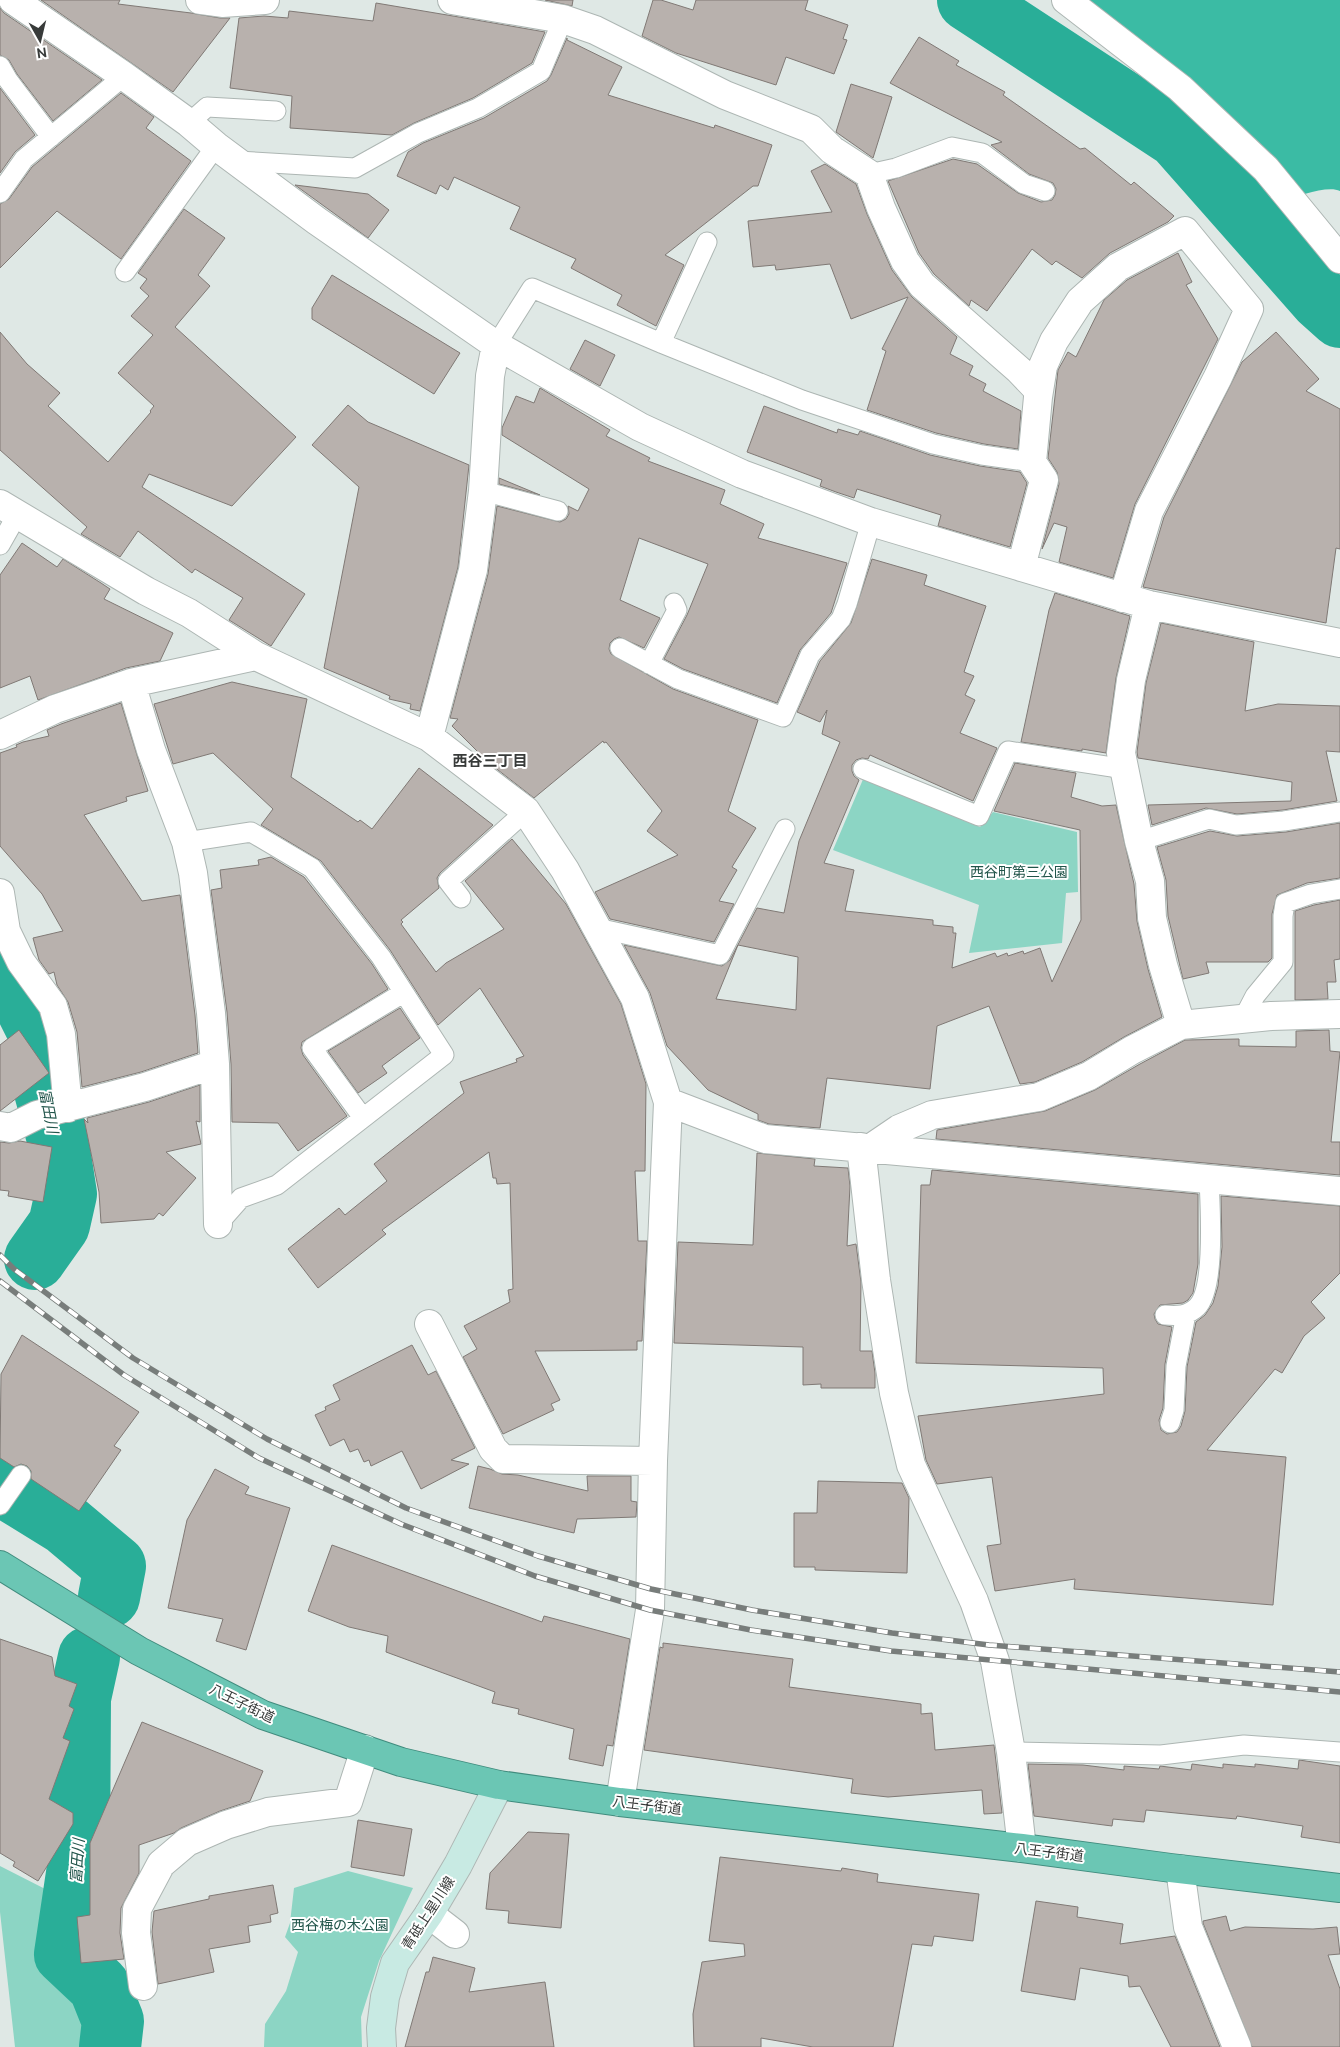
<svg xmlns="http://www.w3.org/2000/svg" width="1340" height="2047" viewBox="0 0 1340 2047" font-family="Ubuntu,'Noto Sans JP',sans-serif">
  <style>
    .green { fill: #8cd5c4 }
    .forest { fill: #3bbba4 }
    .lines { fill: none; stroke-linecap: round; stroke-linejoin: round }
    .river { stroke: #29ae98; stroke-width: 62 }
    .building { fill: #b8b1ad; stroke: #807975; fill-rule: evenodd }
    .service-casing { stroke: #adb6b3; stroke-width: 21 }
    .pedestrian-casing { stroke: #adb6b3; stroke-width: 30 }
    .minor-casing { stroke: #adb6b3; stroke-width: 30 }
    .secondary-casing { stroke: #adb6b3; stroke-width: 30 }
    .trunk-casing { stroke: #418c7e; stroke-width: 30 }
    .service { stroke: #fff; stroke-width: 19 }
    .pedestrian { stroke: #fff; stroke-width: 28 }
    .minor { stroke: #fff; stroke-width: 28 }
    .secondary { stroke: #c8eae3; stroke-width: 28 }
    .trunk { stroke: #6bc6b4; stroke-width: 28 }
    .rail-casing { stroke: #787d7b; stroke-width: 5.5 }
    .rail { stroke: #fff; stroke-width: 4; stroke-dasharray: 11; stroke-linecap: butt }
    .labels { text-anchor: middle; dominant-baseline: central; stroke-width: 4; stroke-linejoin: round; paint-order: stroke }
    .park-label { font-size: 14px; fill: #21554a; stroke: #fff }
    .street-label { font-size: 14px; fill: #383b3a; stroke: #fff }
    .neighbourhood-label { font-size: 15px; font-weight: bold; fill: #383b3a; stroke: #fff }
    .water-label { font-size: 15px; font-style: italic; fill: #22554b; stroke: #fff }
  </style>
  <rect width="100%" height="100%" fill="#dfe8e5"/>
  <path class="green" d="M864 777 980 827 993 812 1077 832 1078 892 1066 893 1062 943 969 953 979 905 833 850Z
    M0 1866 55 1894V1909L46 1913 55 1959 53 1971 97 2015 83 2027 81 2047H15L0 1912Z
    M348 1871 413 1888 379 1961 361 2017 362 2047H264L265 2024 286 1991 298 1952 285 1937 290 1923 294 1888Z
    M109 2025 106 2047H94L96 2033Z"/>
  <path class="forest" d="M1084 0H1340V191C1327 185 1297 197 1283 200L1174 108Z"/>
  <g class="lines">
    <path class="river" d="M968 0 1177 137 1321 300 1340 317
      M0 964 16 987 41 1037 44 1088 57 1136 66 1194 59 1225 35 1259
      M0 1484 65 1524 115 1566 109 1597
      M89 1657 80 1698 79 1860 65 1954 99 1986 113 2021 110 2047"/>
  </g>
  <path class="building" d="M41 0H120L118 4 191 13 220 18H230L173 92Z
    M545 0H573L572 6Z
    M653 0H661L693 10 696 0H808L805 10 848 25 843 39 847 40 834 74 786 57 776 85 676 53 642 36Z
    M376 3 453 16 545 32 532 63 473 98 414 123 392 135 290 128 292 96 230 88 239 18 264 16 288 18 289 11 373 21Z
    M0 8 4 13 102 80 53 121 17 74 9 60 0 55Z
    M919 37 959 61 956 65 1005 92 1003 95 1080 149 1085 148 1131 185 1134 182 1174 216 1168 222 1110 253 1082 278 1056 261 1052 265 1032 249 987 311 971 300 969 306 934 274 919 253 888 181 953 159 977 164 1018 193 1041 202 1052 200 1055 195 1056 189 1053 183 1029 174 991 145 1002 142 890 83Z
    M567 38V40L622 67 608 95 714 128 715 125 772 145 758 186H753L665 255 684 265 656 326 617 305 622 295 571 268 576 259 510 229 520 207 454 177 448 190 440 185 436 194 397 176 408 152 423 143 484 118 547 81 551 75Z
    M851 84 892 97 873 158 836 132Z
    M0 88 35 135 15 152 0 173Z
    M121 93 154 117 146 128 191 161 121 259 57 211 0 268V204L9 199 32 167Z
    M825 164 856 184 867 214 892 270 912 297 957 337 950 354 973 366 969 375 986 384 983 391 1021 411 1018 449 984 444 936 433 867 410 886 351 882 349 908 297 851 319 830 264 776 270 775 265 753 267 748 221 832 212 811 171Z
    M295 185 368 194 389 210 368 238Z
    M184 209 225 238 198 275 210 286 175 327 296 437 232 506 149 474 142 487 305 594 271 646 229 620 243 598 195 569 192 573 138 531 120 557 81 534 87 527 0 450V332L27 364 60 393 48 406 108 462 151 412 150 411 154 406 118 373 153 335 131 316 149 296 140 288 147 279 138 273Z
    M1178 253 1192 282 1186 285 1218 339 1135 504 1113 578 1059 562 1067 527 1054 523 1042 549 1059 484 1057 472 1048 458 1058 370 1068 352 1076 357 1104 300 1127 280Z
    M332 275 460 353 434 394 312 319V308Z
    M1276 332 1319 379 1306 391 1340 409V549L1336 548 1326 623 1143 587 1164 517 1242 362Z
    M585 340 615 355 600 386 570 369Z
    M540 388 610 430 606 436 650 458 648 461 725 490 720 504 764 524 758 538 847 563 831 613 800 650 777 703 683 669 664 659 687 615 708 564 639 538 620 600 660 618 644 648 619 637 614 639 610 643 609 649 611 654 673 689 758 720 728 811 756 828 732 867 737 870 719 901 734 904 714 942 610 919 595 892 678 855 647 831 662 811 606 742 604 743 603 741 534 798 489 763 452 726 458 719 450 718 488 574 497 506 560 522 566 519 569 514 568 506 578 511 589 489 502 435V428L516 396 534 403Z
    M348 405 368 422 469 465 458 567 420 711 410 709 411 704 389 699 390 696 324 668 359 487 312 445Z
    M764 406 837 433 838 429 858 435 860 431 930 455 980 466 1020 472 1027 483 1010 547 938 526 941 515 857 489 854 498 836 492 820 486 822 480 747 452Z
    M499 478 540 495 499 484Z
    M22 543 57 567 63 559 101 583 110 589 104 599 173 633 160 661 126 668 38 700 30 676 0 688V575Z
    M872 559 927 575 924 585 986 606 964 672 974 676 965 695 975 700 960 733 997 748 973 801 870 755 868 759 862 758 856 760 852 765V771L854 776 859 780 824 863 854 870 845 911 933 920V925L953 927V933H956L952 968 995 953 997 957 1007 953 1008 956 1023 951 1024 954 1040 948 1052 982 1081 920 1080 830 994 811 1015 763 1076 773 1071 797 1102 806 1116 805 1134 884 1137 921 1148 969 1162 1017 1124 1037 1082 1062 1035 1082 1020 1084 989 1006 937 1026 930 1089 827 1078 820 1128 769 1124 758 1120V1114L708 1090 667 1046 650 993 624 945 722 966 730 960 757 908 784 913 799 841 840 742 822 734 827 710 820 722 797 712 820 661 851 623ZM738 945 798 957 796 1010 716 999Z
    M1055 593 1130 616 1116 678 1106 753 1082 749V751L1021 742 1049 610Z
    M1161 623 1254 642 1245 711 1278 704 1340 706V752L1326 751 1337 801 1283 810 1237 814 1206 808 1152 825 1148 805 1291 801 1292 782 1138 758 1137 752 1146 683Z
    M232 682 307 699 291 777 358 822 360 820 372 829 419 768 493 825 440 873 437 878 439 888 401 920 403 922 401 924 436 972 446 963 504 929 465 881 512 839 566 904 621 1004 646 1084 645 1171H635L638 1241H647L642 1341H637V1350L535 1351 560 1400 551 1404 554 1410 503 1434 463 1357 477 1349 464 1326 510 1302 508 1290 513 1289 510 1183 497 1184 496 1178H493L489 1152 382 1230 386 1234 318 1288 288 1249 339 1208 345 1215 387 1181 374 1164 464 1093 460 1082 517 1062 516 1059 524 1056 480 988 438 1025 390 950 321 861 261 825 273 809 213 753 173 764 154 704Z
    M121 703 148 791 126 797 127 801 84 815 142 901 180 895 195 1015 198 1053 141 1072 82 1087 77 1032 68 1002 57 985 54 972 49 974 39 960 33 938 63 931 42 894 0 846V753L17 747 16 745 23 742 49 736 47 730 61 724Z
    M1340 823V878L1307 883 1277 895 1272 914V958L1268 962H1206L1209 973 1183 979 1168 916 1166 880 1157 847 1210 831 1237 836 1286 832Z
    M271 857 304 877 372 964 388 989 302 1042 301 1048 303 1055 347 1116 298 1151 278 1123 232 1122 231 1064 227 1012 211 890 222 888 220 870 259 865 258 860Z
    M1340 900V959L1334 960 1336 982H1327L1328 999 1295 1000V911L1314 905Z
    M400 1008 420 1038 382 1066 387 1073 358 1093 328 1051Z
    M19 1030 49 1073 0 1111V1045Z
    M1329 1030 1330 1051 1340 1052 1331 1142H1340V1175L936 1139 937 1130 1045 1111 1095 1090 1140 1064 1185 1040 1239 1039V1046L1296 1047V1031Z
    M200 1085V1122L196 1121 201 1144 166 1152 196 1178 163 1216 159 1213 154 1219 101 1223 99 1192 84 1119 88 1123 87 1118 149 1102Z
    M20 1141 52 1147 43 1202 8 1196 9 1191 0 1190V1142L9 1143Z
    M757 1153 815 1159 814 1166 848 1168 850 1186 847 1246 856 1244 861 1282 860 1351H872L875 1373V1388H821V1384L803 1385V1347L674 1343 678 1242 753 1245Z
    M932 1170 1198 1194V1264L1193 1293 1188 1300 1183 1303 1160 1305 1154 1314 1155 1319 1158 1324 1172 1327 1165 1364 1163 1408 1159 1420 1161 1430 1167 1434 1177 1432 1181 1426 1185 1411 1187 1367 1196 1322 1205 1315 1213 1303 1218 1286 1222 1247 1221 1196 1340 1206V1273L1311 1302 1325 1318 1304 1336 1282 1373 1275 1369 1207 1450 1286 1457 1273 1605 1074 1589 1075 1579 995 1591 987 1546 1001 1544 992 1477 937 1484 926 1460 918 1416 1104 1394 1103 1368 916 1363 921 1185H930Z
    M22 1335 139 1412 114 1446 121 1450 79 1511 31 1479V1471L27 1466 21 1464 14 1467 0 1458 1 1374Z
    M412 1345 428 1375 436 1371 475 1448 451 1460 469 1464 421 1489 402 1451 371 1466 369 1460 364 1462 358 1449 350 1452 344 1439 330 1446 315 1415 326 1410 325 1407 340 1400 333 1385Z
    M478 1466 490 1469 502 1474 518 1475 588 1491 587 1476H631V1501L637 1502 636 1517 577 1519 574 1533 469 1508Z
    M215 1469 249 1487 245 1494 290 1508 246 1650 216 1641 223 1619 168 1608 187 1520Z
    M818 1481 902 1483 909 1498 907 1573 815 1570V1567H794V1513H817Z
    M332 1545 542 1622 544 1616 630 1639 613 1746 607 1745 603 1766 569 1759 574 1729 518 1714 519 1709 492 1703 495 1692 386 1652 388 1636 349 1627 308 1611Z
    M0 1639 52 1657 55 1676 77 1684 69 1706 74 1709 63 1738 70 1741 49 1799 73 1813V1824L38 1881 13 1866 15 1862 0 1853Z
    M663 1643 793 1659 789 1687 921 1704V1714L932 1713 935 1750 994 1745 1002 1813 984 1814 982 1790 888 1797 851 1793 853 1779 644 1750 660 1647 663 1648Z
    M142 1722 263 1771 250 1801 220 1811 181 1828 174 1833 139 1845V1873L121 1908 120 1933 124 1959 81 1963 77 1917 90 1915V1843Z
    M1299 1760 1340 1766V1843L1301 1837 1303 1826 1237 1816 1236 1819 1146 1810 1144 1822 1113 1819 1112 1826 1034 1816 1028 1764 1083 1765 1124 1770V1766L1159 1769 1160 1766 1191 1770 1192 1764 1223 1768V1764L1255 1767V1764L1298 1769Z
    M358 1820 412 1829 404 1876 351 1867Z
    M528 1832 569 1834 561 1928 508 1923 509 1911 486 1909 490 1873Z
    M720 1857 841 1871 842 1868 878 1874 877 1882 979 1894 973 1941 934 1936 932 1946 912 1944 893 2047H813L761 2038V2047H694L693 2014 702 1962 745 1956 744 1944 709 1941Z
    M273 1885 278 1913 270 1915 271 1922 248 1926 250 1942 209 1949 214 1972 158 1984 152 1932 154 1911 209 1899V1896Z
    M1036 1901 1078 1907 1077 1917 1123 1924 1120 1944 1175 1936 1220 2047H1171L1140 1986 1129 1987 1128 1976 1080 1968 1075 2000 1021 1991Z
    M1226 1916 1230 1931 1245 1927 1313 1929 1337 1927 1340 1954 1328 1955 1340 1989V2047H1252L1203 1923V1921Z
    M433 1957 475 1968 469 1992 545 1982 554 2047H405L426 1972H429Z"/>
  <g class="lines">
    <defs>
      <path id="service" d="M0 66 8 80 51 137
        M189 123 207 107 276 111
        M237 161 355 168 418 133 478 108 541 71 563 19
        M869 174 896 168 952 147 982 153 1024 184 1045 191
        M0 193 24 159 124 76
        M125 272 216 146
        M661 343 707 242
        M496 345 532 288 661 343 802 400 933 444 982 455 1032 462
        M483 491 558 511
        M0 545 17 515
        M620 648 678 679 783 717 810 655 841 619 847 604 871 522
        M649 664 677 610 674 603
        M863 769 979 816 1008 751 1125 769
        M1139 841 1209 819 1236 825 1284 821 1340 812
        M186 842 251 832 312 868 381 957 444 1055 277 1185 241 1198 218 1224
        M461 898 448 881 526 811
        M597 928 720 955 785 829
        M1243 1019 1255 996 1283 962V916L1285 903 1311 894 1340 889
        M363 1118 312 1048 403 993
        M1165 1315C1177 1316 1188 1316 1197 1307 1216 1288 1210 1206 1209 1179
        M1170 1423 1174 1410 1176 1366 1186 1314
        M0 1505 21 1475
        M1011 1752 1161 1755 1244 1745 1340 1752"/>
      <path id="pedestrian" d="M429 1914 455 1934"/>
      <path id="minor" d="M13 0 124 76 189 123 216 146 317 221 496 345 640 427 742 474 871 522 1149 605 1340 643
        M200 0 222 3 265 0
        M452 0 563 19 595 30 725 95 811 129 832 150 869 174 881 208 905 261 922 285 1019 370 1039 391
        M1066 0 1180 88 1266 169 1340 259
        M0 504 146 591 189 613 256 656 429 737 526 811 565 870 635 998 668 1102 765 1139 1340 1191
        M1021 567 1044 480 1032 462 1038 397 1043 366 1054 341 1080 301 1118 267 1185 231 1249 309 1218 377 1149 511 1123 598
        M1149 605 1131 680 1121 753 1139 841 1150 881 1152 918 1163 965 1181 1025
        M131 683 151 750 186 842 193 873 211 1013 215 1064 218 1224
        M0 735 55 709 131 683 256 656
        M429 737 473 570 483 491 490 376 496 345
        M0 893 6 931 21 962 53 1006 61 1034 68 1108
        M0 1126 11 1128 37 1115 145 1087 215 1064
        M861 1147 876 1280 894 1393 911 1465 974 1601 995 1661 1011 1752 1022 1848
        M871 1148 899 1129 932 1115 1039 1097 1089 1076 1132 1050 1181 1025 1271 1016 1340 1014
        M429 1324 493 1449 503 1459 653 1461
        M620 1802 650 1610 653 1461 668 1102
        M1180 1869 1188 1927 1237 2047
        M143 1986 136 1933 137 1909 161 1864 187 1842 226 1825 268 1812 348 1802 365 1749"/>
      <path id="secondary" d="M382 2047 381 2028 385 1997 395 1963 429 1914 458 1865 499 1785"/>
      <path id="trunk" d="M0 1565 139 1651 263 1715 401 1762 499 1785 620 1802 1022 1848 1171 1868 1340 1888"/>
    </defs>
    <use href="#service" class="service-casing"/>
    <use href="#pedestrian" class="pedestrian-casing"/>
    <use href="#minor" class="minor-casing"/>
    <use href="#secondary" class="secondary-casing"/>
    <use href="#trunk" class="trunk-casing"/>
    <use href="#service" class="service"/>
    <use href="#pedestrian" class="pedestrian"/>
    <use href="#minor" class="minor"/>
    <use href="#secondary" class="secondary"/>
    <use href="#trunk" class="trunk"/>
    <defs>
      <path id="rail" d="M0 1255 14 1269 133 1358 267 1439 406 1508 538 1556 651 1589 752 1610 892 1633 989 1645 1340 1672
        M0 1281 124 1375 259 1458 401 1524 535 1576 650 1610 751 1630 891 1651 1340 1692"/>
    </defs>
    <use href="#rail" class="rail-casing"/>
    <use href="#rail" class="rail"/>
  </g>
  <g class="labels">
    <g class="park-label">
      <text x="1019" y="872">西谷町第三公園</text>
      <text x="340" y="1925">西谷梅の木公園</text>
    </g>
    <g class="street-label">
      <text transform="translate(242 1703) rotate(26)">八王子街道</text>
      <text transform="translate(647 1805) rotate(7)">八王子街道</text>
      <text transform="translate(1049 1852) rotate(7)">八王子街道</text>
      <text transform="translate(428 1913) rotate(-57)">青砥上星川線</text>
    </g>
    <g class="neighbourhood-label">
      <text x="490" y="760">西谷三丁目</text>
    </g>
    <g class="water-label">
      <text transform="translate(49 1111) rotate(79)">富田川</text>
      <text transform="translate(77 1861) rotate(-86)">富田川</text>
    </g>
  </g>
  <g transform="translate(40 40) rotate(172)" stroke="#ffffff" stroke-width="4" paint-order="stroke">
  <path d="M0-4L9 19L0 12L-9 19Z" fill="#383b3a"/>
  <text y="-8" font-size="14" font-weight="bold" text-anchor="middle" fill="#383b3a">N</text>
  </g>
</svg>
